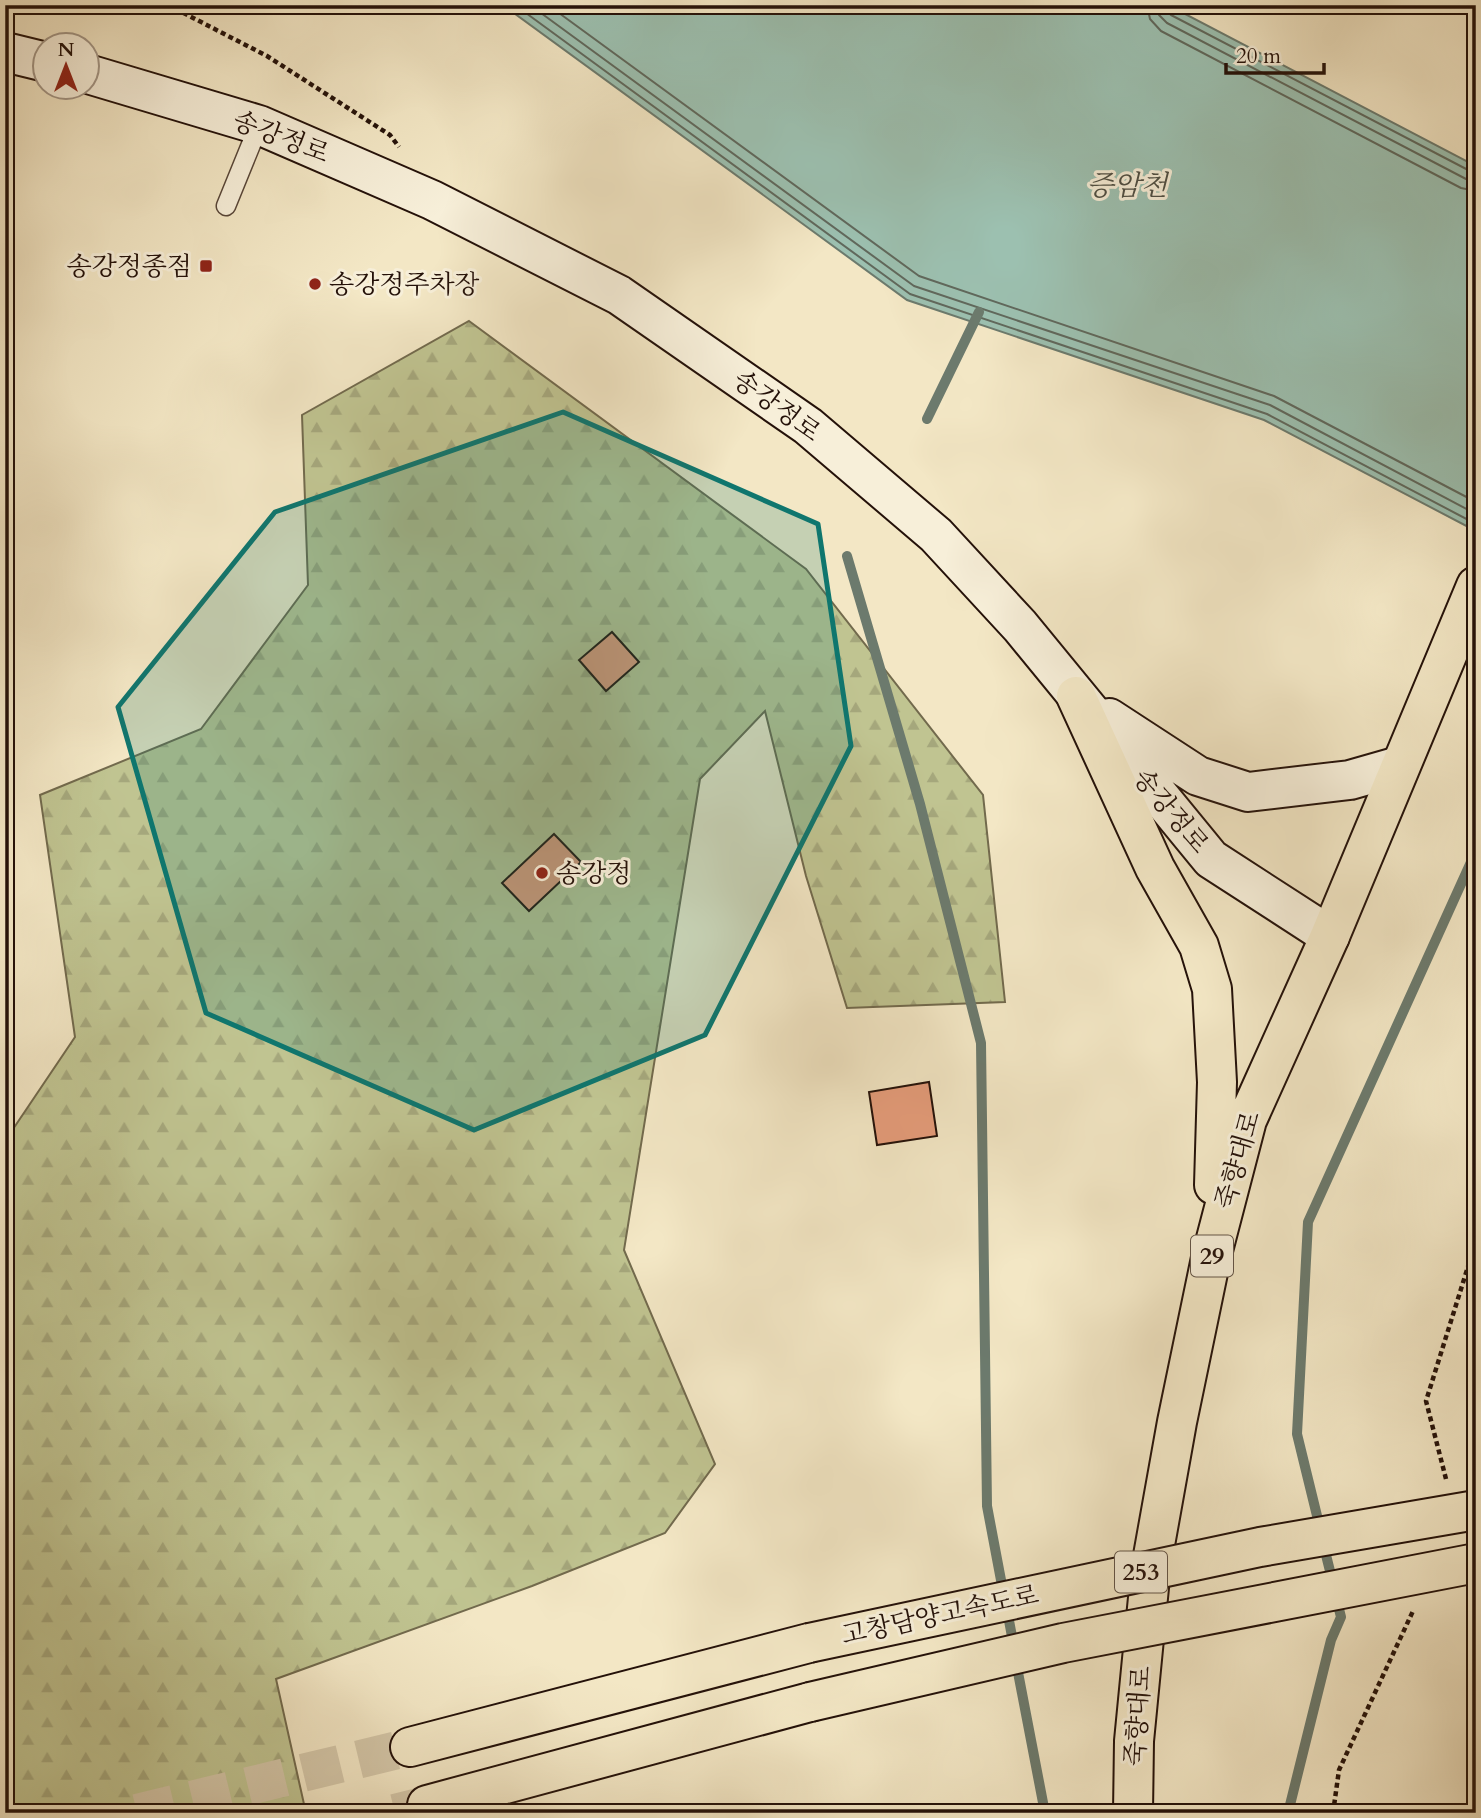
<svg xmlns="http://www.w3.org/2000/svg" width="1481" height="1818" viewBox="0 0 1481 1818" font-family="Cardo,'Noto Serif KR',serif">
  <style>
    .forest { fill: url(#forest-firs); stroke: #726a4d; stroke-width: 2 }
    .water { fill: #9cc0b0; stroke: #6c7a6d; stroke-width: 2 }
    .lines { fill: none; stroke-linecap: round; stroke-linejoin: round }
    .shore { stroke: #60685c; stroke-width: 2 }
    .stream { stroke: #6c7a6d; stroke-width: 10 }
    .building { fill: #e59c7a; stroke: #241109; stroke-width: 2 }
    .highway-tunnel { stroke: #d4c7a9; stroke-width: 38; stroke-dasharray: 38 19; stroke-linecap: butt }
    .lane-casing { stroke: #584638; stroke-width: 21 }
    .secondary-casing { stroke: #241109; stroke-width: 42 }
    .primary-casing { stroke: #241109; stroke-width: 42 }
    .highway-casing { stroke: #241109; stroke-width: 42 }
    .path { stroke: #241109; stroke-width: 4.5; stroke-dasharray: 5 3.5; stroke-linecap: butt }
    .lane { stroke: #f7efd9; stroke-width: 18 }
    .secondary { stroke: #f7efd9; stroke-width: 38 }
    .primary { stroke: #f3e7c5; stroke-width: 38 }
    .highway { stroke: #f3e7c5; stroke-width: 38 }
    .highway-bridge-casing { stroke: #241109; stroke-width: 42; stroke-linecap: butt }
    .highway-bridge { stroke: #f3e7c5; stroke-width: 38 }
    .marked { fill: #0f766e; fill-opacity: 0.2; stroke: #0f766e; stroke-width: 5; stroke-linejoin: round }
    .poi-dot { fill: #8f2418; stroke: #f7efd9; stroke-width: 2.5 }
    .labels { text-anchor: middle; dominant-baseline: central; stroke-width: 6; stroke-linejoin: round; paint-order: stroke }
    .shield { fill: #f7efd9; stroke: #635447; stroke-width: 2 }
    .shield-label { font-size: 24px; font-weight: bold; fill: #241109 }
    .street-label { font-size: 26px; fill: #241109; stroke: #f7efd9 }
    .poi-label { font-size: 26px; fill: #241109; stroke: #f7efd9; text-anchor: start }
    .water-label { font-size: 28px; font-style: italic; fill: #4e4e43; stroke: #f7efd9 }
  </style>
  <defs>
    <pattern id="forest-firs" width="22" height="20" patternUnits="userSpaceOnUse" patternTransform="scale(1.75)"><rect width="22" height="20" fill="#c0c491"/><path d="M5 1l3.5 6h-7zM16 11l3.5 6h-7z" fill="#a5a77c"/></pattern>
  </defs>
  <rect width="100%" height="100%" fill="#f3e7c5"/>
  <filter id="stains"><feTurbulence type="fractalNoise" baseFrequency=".00286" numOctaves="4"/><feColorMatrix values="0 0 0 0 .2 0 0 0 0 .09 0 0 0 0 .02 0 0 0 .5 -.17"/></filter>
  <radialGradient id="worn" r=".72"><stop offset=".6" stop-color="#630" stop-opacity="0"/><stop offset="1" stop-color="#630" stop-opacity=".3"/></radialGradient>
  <path class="forest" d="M469 321 806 569 983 795 1005 1002 847 1008 806 876 765 711 700 779 624 1250 715 1464 665 1533 532 1586 276 1679 306 1813H5V1141L75 1037 40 795 201 729 308 585 302 415Z"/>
  <path class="water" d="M503 5H1168L1476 166V531L1264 420 907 300Z"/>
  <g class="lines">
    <path class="shore" d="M515 5 910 294 1267 414 1476 524
      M530 5 914 286 1270 405 1476 514
      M548 5 919 276 1274 396 1476 502
      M1147 5 1150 19 1161 31 1461 188 1476 191
      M1157 5 1159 15 1167 23 1466 179 1476 181
      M1166 5 1167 11 1171 15 1470 171 1476 172"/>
    <path class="stream" d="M927 419 979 312
      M847 556 920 804 981 1043 987 1506 1004 1596
      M1320 1528 1297 1434 1308 1222 1476 851
      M1323 1543 1333 1583
      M1007 1610 1014 1647
      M1016 1662 1045 1813
      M1288 1813 1331 1640 1341 1617 1336 1597"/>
  </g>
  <path class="building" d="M7 5H25L23 11Z
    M612 632 639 662 606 691 579 660Z
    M554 834 581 862 529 911 502 883Z
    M929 1082 937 1136 877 1145 869 1092Z"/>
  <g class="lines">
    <path class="highway-tunnel" d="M137 1813 410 1747
      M395 1813 427 1805"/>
    <defs>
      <path id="lane" d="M226 206 259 125"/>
      <path id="secondary" d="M5 52 46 62
        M88 74 259 125 432 200 619 295 808 426 936 535 1020 626 1211 859 1330 936
        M1109 718 1198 776 1248 792 1350 780 1399 766"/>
      <path id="primary" d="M1076 696 1155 868 1199 946 1212 989 1217 1082 1214 1185
        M1133 1813 1134 1741 1151 1567 1177 1422 1211 1258 1247 1120 1330 936 1476 586"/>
      <path id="highway" d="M410 1747 809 1643
        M427 1805 810 1702"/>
    </defs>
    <use href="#lane" class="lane-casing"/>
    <use href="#secondary" class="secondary-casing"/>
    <use href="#primary" class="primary-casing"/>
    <use href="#highway" class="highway-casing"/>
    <path class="path" d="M168 5 267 56 390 135 399 147
      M1446 1479 1426 1401 1476 1241
      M1333 1813 1339 1770 1413 1611"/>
    <use href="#lane" class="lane"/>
    <use href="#secondary" class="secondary"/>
    <use href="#primary" class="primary"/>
    <use href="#highway" class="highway"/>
    <defs>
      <path id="highway-bridge" d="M809 1643 1260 1547 1476 1510
        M810 1702 1063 1643 1476 1563"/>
    </defs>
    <use href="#highway-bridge" class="highway-bridge-casing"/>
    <use href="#highway-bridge" class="highway-bridge"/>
  </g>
  <path class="marked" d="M563 412 818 524 851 746 705 1035 474 1130 206 1013 118 707 275 512Z"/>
  <g class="poi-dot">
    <rect x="199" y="259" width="14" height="14" rx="3.5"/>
    <circle cx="315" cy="284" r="7"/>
    <circle cx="542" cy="873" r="7"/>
  </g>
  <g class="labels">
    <g class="shield">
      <rect x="1191" y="1235.5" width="42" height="41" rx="5"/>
      <rect x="1115" y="1551.5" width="52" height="41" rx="5"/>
    </g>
    <g class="shield-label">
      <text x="1212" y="1256">29</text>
      <text x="1141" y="1572">253</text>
    </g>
    <g class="street-label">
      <text transform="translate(281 137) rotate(21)">송강정로</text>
      <text transform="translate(777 406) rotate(36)">송강정로</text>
      <text transform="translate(1171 811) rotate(50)">송강정로</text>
      <text transform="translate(1238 1160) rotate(-74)">죽향대로</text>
      <text transform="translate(940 1615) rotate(-12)">고창담양고속도로</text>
      <text transform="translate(1138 1716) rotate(-86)">죽향대로</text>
    </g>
    <g class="poi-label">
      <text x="192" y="266" text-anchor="end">송강정종점</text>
      <text x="329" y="284">송강정주차장</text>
      <text x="556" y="873">송강정</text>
    </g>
    <g class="water-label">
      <text x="1127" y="186">증암천</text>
    </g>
  </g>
  <rect width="1481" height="1818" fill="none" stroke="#f3e7c5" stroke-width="28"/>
  <rect x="7" y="7" width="1467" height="1804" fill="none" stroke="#241109" stroke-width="3.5"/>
  <rect x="14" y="14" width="1453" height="1790" fill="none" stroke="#241109" stroke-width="2"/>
  <g transform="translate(66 66)"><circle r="33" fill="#f7efd9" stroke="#a39686" stroke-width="2"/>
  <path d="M0-5L12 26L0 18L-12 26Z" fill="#8f2418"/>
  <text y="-10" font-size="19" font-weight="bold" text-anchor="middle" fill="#241109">N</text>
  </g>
  <path d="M1226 63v10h98v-10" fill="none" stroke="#241109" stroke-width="3.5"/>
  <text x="1236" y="63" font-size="21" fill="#241109" stroke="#f7efd9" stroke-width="5" paint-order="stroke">20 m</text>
  <rect width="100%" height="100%" filter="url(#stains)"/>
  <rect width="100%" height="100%" fill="url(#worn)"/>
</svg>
